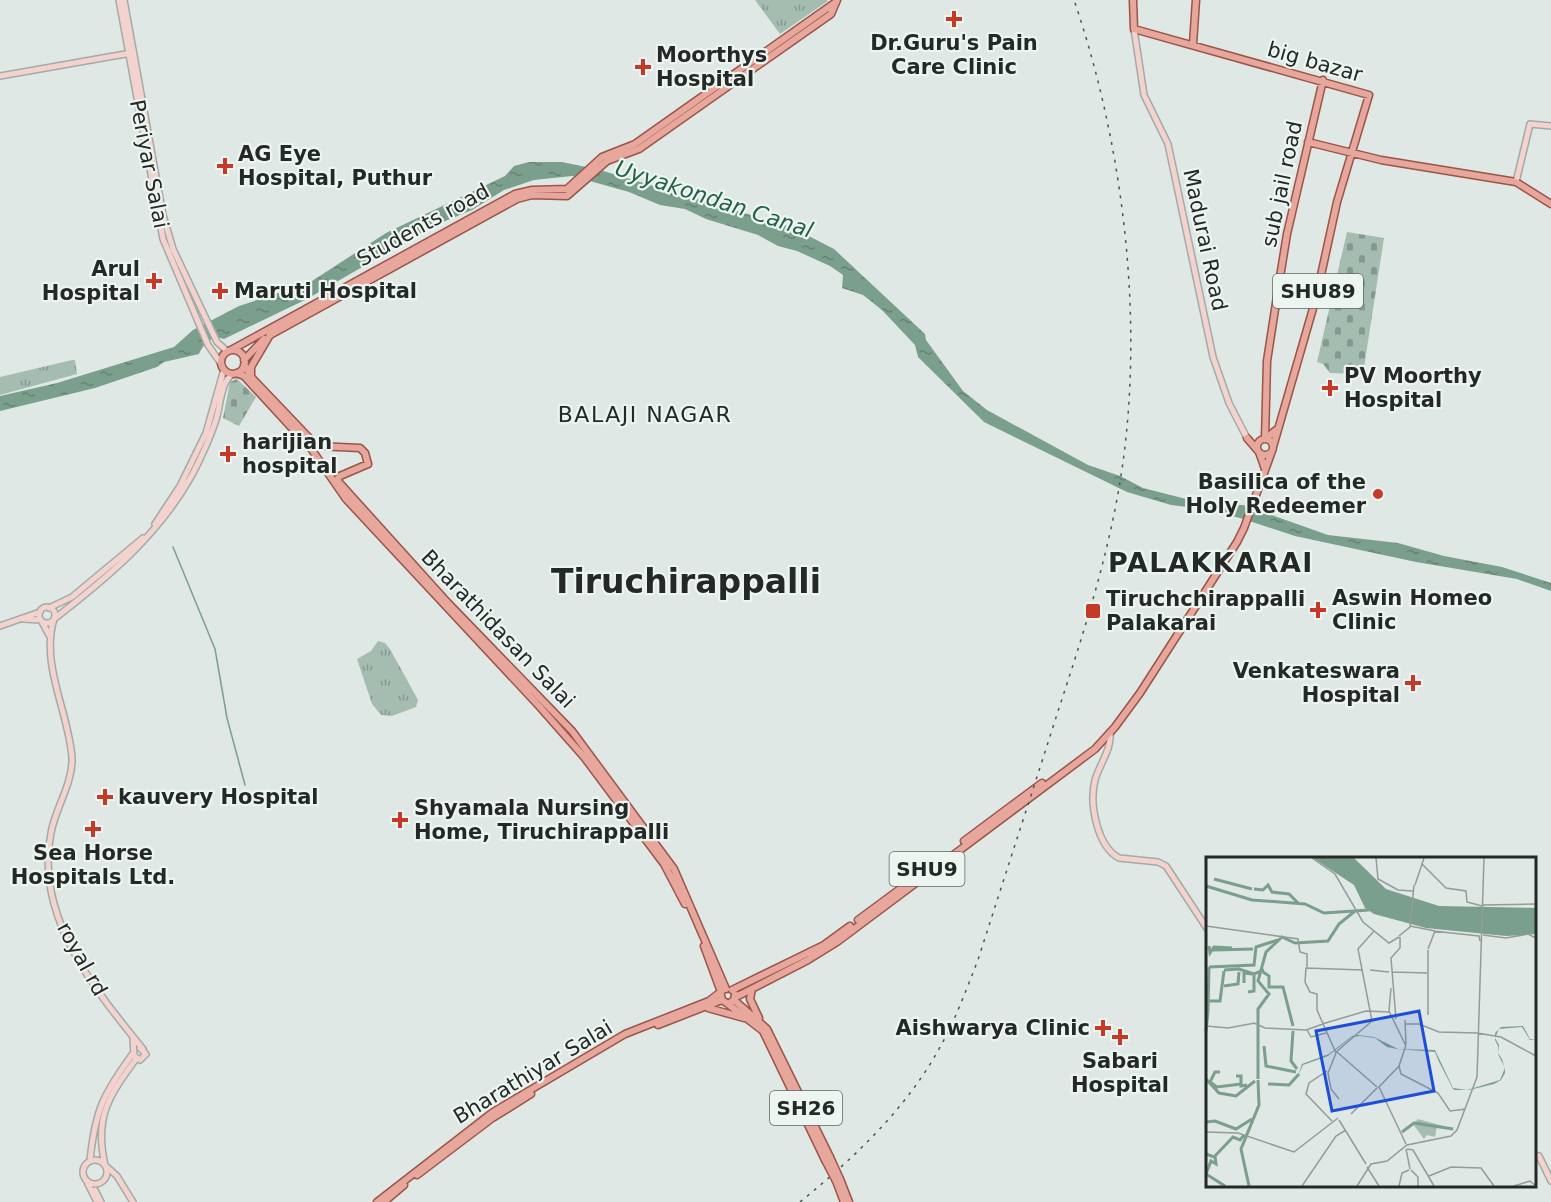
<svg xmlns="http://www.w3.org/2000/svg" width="1551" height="1202" viewBox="0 0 1551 1202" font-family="'DejaVu Sans',sans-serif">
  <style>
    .cemetery { fill: url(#cemetery-stones) }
    .park { fill: url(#park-tufts) }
    .water { fill: url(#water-ripples) }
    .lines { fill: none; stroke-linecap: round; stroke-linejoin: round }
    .stream { stroke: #7b9f8d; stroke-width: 1.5 }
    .secondary-casing { stroke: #a3aba7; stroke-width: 8 }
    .primary-casing { stroke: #9a5448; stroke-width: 9 }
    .secondary { stroke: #f4d3ce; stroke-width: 5 }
    .primary { stroke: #e8a79d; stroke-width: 6 }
    .rail { stroke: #4f5452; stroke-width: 1.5; stroke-dasharray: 3 6; stroke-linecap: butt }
    .primary-bridge-casing { stroke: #9a5448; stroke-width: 9; stroke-linecap: butt }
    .primary-bridge { stroke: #e8a79d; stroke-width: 6 }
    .poi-dot { fill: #c63929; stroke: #edf5f1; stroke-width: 2 }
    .labels { text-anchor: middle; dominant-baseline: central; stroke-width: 4.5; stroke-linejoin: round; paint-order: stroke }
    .shield { fill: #edf5f1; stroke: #606663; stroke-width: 1.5 }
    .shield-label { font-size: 20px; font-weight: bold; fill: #242826 }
    .poi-label { font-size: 21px; font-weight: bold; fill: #242826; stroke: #edf5f1; text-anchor: start }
    .street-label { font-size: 21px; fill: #242826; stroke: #edf5f1 }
    .water-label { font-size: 22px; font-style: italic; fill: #226148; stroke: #edf5f1 }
    .neighbourhood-label { font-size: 22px; letter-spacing: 1.5px; fill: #242826; stroke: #edf5f1 }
    .district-label { font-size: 27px; font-weight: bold; letter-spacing: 1.5px; fill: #242826; stroke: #edf5f1 }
    .town-label { font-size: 33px; font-weight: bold; fill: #242826; stroke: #edf5f1 }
    .inset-river { fill: none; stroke: #7b9f8d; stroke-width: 3 }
    .inset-road { fill: none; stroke: #949b98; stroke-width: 1.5 }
    .view { fill: #1d4ed8; fill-opacity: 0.15; stroke: #1d4ed8; stroke-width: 3 }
    .inset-edge { fill: none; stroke: #242826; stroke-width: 3 }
  </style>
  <defs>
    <pattern id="cemetery-stones" width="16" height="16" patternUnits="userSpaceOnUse" patternTransform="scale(1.5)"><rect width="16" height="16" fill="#a5bcb1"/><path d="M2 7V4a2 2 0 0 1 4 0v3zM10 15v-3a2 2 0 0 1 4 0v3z" fill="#869990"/></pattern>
    <pattern id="park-tufts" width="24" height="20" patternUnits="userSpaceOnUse" patternTransform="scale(1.5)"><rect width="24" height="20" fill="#a5bcb1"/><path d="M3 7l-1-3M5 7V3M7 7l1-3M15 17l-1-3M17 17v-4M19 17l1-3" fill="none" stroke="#869990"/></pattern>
    <pattern id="water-ripples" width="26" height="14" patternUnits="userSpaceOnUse" patternTransform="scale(1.5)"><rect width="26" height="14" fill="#7b9f8d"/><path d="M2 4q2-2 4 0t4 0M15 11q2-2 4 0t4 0" fill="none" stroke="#658273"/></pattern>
  </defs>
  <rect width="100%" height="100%" fill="#dfe8e4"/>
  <path class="cemetery" d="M1347 232 1384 238 1363 374 1330 373 1323 364 1317 362Z
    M237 379 256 397 239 426 223 418 230 382Z"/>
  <path class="park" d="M755 0H827L828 1 780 34Z
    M72 360H75L77 374 0 395V377Z
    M378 641 385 643 390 649 418 700 416 707 392 716 381 715 372 704 357 659 371 651Z"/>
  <path class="water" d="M529 162H562L600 170 791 227 834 249 925 334 926 340 963 391 987 410 1088 465 1120 476 1143 488 1206 504 1243 505 1328 535 1398 543 1444 556 1502 567 1551 583V591L1517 579 1416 562 1295 536 1240 518 1204 509 1171 505 1127 492 984 422 918 357 915 345 882 310 863 295 842 288 843 275 830 266 797 251 778 246 758 235 706 219 685 209 660 205 629 192 572 176 534 180 504 190 472 210 433 226 307 299 224 339C211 334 203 345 199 354L164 362 157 367 95 388 0 411V396L57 383 174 347 193 330 239 306 309 283 386 233 505 176 514 166Z"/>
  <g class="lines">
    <path class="stream" d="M173 547 215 649 227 718 245 785"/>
    <defs>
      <path id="secondary" d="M119 0 163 239 208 345 222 365
        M124 0 163 215 173 249 217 342 227 351
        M1134 29 1144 95 1168 144 1213 357 1229 403 1247 438
        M0 76 131 53
        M1516 182 1530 124 1551 126
        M155 524 180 486 206 433 224 369
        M39 615a8 8 0 1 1 16 0a8 8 0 1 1-16 0Z
        M49 608 72 597 143 538
        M23 619 41 620 49 635
        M0 626 40 612
        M1110 732C1112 749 1100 763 1095 780 1089 804 1097 846 1119 858L1158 862 1166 866 1208 930
        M133 1038 134 1056 140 1060 146 1054 140 1048
        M143 1049C95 990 34 916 51 833 55 809 73 783 72 758 69 713 40 664 54 619 107 578 159 535 192 475 201 458 210 438 216 420 221 404 220 385 232 374
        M1534 1155 1539 1156 1551 1181
        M83 1172a12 12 0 1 1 24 0a12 12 0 1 1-24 0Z
        M90 1161C95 1109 104 1093 134 1052
        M105 1165C94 1117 109 1096 136 1059
        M107 1167 117 1176 133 1202
        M87 1182 97 1202
        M95 1190 101 1202"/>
      <path id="primary" d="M1133 0 1134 29 1369 95 1337 202 1316 298 1273 447
        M1193 44 1196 0
        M1308 142 1381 160 1516 182 1551 204
        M231 350 515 194 532 190 567 189 602 157 635 144 836 2
        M221 362a12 12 0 1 1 24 0a12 12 0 1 1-24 0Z
        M244 360 264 339
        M244 365 253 379 317 446 360 448 365 453 368 464 340 476 337 480 448 603 572 731 674 869 726 989
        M236 373 244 376 312 450 346 499 539 706 584 757 664 864 685 904
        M251 375V367L270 335 517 199 532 195 567 196 607 161 639 149 831 14 837 0
        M1276 430 1265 439 1267 361 1280 277 1287 234 1323 80
        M1247 438 1259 452 1265 469
        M1257 447a8 8 0 1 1 16 0a8 8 0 1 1-16 0Z
        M964 841 1042 783
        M858 920 927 869
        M704 946 721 992
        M752 989 750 999 759 1018
        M732 990 824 945 850 926
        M721 995 722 1000 728 1004 734 1000 735 994
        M736 997 808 960 837 942 1095 749 1115 727 1140 693 1237 542 1244 528 1272 451
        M734 1000 767 1029 830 1157
        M728 1004 763 1031 825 1160
        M708 1008 744 1018
        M658 1025 722 1000
        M417 1175 491 1119 531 1094
        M840 1179 849 1202
        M836 1181 844 1202
        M377 1202 493 1112 625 1034 709 1001 722 991
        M384 1202 404 1185"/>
    </defs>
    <use href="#secondary" class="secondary-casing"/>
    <use href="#primary" class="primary-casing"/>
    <use href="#secondary" class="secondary"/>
    <use href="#primary" class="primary"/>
    <path class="rail" d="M800 1202C854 1158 905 1110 939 1049 955 1021 966 990 978 960 1005 875 1033 790 1060 705 1082 638 1104 569 1117 499 1147 340 1126 152 1074 0"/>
    <defs>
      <path id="primary-bridge" d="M830 1157 840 1179
        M825 1160 836 1181"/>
    </defs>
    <use href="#primary-bridge" class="primary-bridge-casing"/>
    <use href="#primary-bridge" class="primary-bridge"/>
  </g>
  <g class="poi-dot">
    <path d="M951 10h6v6h6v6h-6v6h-6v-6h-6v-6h6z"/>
    <path d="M640 58h6v6h6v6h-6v6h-6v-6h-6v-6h6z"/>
    <path d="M222 157h6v6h6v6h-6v6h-6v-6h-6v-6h6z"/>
    <path d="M151 272h6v6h6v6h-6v6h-6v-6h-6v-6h6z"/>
    <path d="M217 282h6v6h6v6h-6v6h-6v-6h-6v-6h6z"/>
    <path d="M1327 379h6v6h6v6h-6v6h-6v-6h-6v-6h6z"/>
    <path d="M225 445h6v6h6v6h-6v6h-6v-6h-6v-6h6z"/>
    <circle cx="1378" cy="494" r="6"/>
    <path d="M1315 601h6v6h6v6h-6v6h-6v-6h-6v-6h6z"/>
    <rect x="1085" y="603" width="16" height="16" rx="3"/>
    <path d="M1410 674h6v6h6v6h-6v6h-6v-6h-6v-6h6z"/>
    <path d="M102 788h6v6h6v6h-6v6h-6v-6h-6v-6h6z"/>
    <path d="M397 811h6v6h6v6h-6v6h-6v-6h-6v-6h6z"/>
    <path d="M90 820h6v6h6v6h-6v6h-6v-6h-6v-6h6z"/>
    <path d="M1100 1019h6v6h6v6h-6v6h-6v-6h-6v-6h6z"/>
    <path d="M1117 1028h6v6h6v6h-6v6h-6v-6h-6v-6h6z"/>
  </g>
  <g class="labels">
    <g class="shield">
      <rect x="1273" y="274" width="90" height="34" rx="4.5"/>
      <rect x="889.5" y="852" width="75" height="34" rx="4.5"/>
      <rect x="770" y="1091" width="72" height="34" rx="4.5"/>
    </g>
    <g class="shield-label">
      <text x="1318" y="291">SHU89</text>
      <text x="927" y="869">SHU9</text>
      <text x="806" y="1108">SH26</text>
    </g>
    <g class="poi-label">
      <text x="954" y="43" text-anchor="middle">Dr.Guru's Pain<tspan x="954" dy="24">Care Clinic</tspan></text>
      <text x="656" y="55">Moorthys<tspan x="656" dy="24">Hospital</tspan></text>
      <text x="238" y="154">AG Eye<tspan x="238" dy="24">Hospital, Puthur</tspan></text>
      <text x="140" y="269" text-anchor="end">Arul<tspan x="140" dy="24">Hospital</tspan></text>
      <text x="234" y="291">Maruti Hospital</text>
      <text x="1344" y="376">PV Moorthy<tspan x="1344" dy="24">Hospital</tspan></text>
      <text x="242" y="442">harijian<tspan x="242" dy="24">hospital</tspan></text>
      <text x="1366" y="482" text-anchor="end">Basilica of the<tspan x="1366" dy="24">Holy Redeemer</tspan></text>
      <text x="1332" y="598">Aswin Homeo<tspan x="1332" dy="24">Clinic</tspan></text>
      <text x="1106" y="599">Tiruchchirappalli<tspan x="1106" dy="24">Palakarai</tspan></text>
      <text x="1400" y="671" text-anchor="end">Venkateswara<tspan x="1400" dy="24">Hospital</tspan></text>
      <text x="118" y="797">kauvery Hospital</text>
      <text x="414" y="808">Shyamala Nursing<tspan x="414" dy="24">Home, Tiruchirappalli</tspan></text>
      <text x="93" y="853" text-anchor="middle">Sea Horse<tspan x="93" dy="24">Hospitals Ltd.</tspan></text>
      <text x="1090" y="1028" text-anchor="end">Aishwarya Clinic</text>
      <text x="1120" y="1061" text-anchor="middle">Sabari<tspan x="1120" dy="24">Hospital</tspan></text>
    </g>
    <g class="street-label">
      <text transform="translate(1315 62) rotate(16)">big bazar</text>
      <text transform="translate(149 164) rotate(79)">Periyar Salai</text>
      <text transform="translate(1282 184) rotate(-78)">sub jail road</text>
      <text transform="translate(423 225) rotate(-29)">Students road</text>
      <text transform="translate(1205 240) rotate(78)">Madurai Road</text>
      <text transform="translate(498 629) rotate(46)">Bharathidasan Salai</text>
      <text transform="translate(82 959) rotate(61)">royal rd</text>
      <text transform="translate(533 1072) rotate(-31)">Bharathiyar Salai</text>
    </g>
    <g class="water-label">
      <text transform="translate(714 199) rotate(18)">Uyyakondan Canal</text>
    </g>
    <g class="neighbourhood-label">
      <text x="645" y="414">BALAJI NAGAR</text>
    </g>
    <g class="district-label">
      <text x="1211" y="562">PALAKKARAI</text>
    </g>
    <g class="town-label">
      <text x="686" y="581">Tiruchirappalli</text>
    </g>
  </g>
  <g transform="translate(1206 857)">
    <rect width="330" height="330" fill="#dfe8e4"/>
    <path d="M212 262 248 272 247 273 231 269 229 280 221 278 218 282 207 267Z" fill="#a5bcb1"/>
    <path d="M107 1H148L180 32 233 49 330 51V77L300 79 220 71 168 57 159 51 148 28ZM317 169 324 182 330 183H324L316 170 293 172 289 181 293 188 292 196 296 202 299 212V216L295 223 288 227 263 233H249L247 232 233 205 229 195 191 192 181 190 169 181 154 179 146 180 122 199 97 208 92 219 96 207 123 197 146 179 152 178 168 180 192 192 229 193 247 231 261 233 294 223 299 211 292 197V189L289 183V176L295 170Z" fill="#7b9f8d"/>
    <path class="inset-river" d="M8 22 46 32M0 29 46 43 99 47 118 56 148 54M48 32 57 33 62 28 66 35 83 37 92 46M3 89 4 96 8 90 26 91M7 93 47 92M3 110 48 108 50 90 72 83M18 113 33 112 48 117 58 113M57 115 63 119V130H77L87 169M38 126V116L46 117M18 129 32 127 33 115M42 135 48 134V118M3 144H14L18 114M2 154 3 110M0 174 2 154M87 174 85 204 91 212M58 189 60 209 90 215M14 215H9L4 225 11 230 35 227M30 219H35V229L41 228M0 222 13 236 30 239 49 224M52 222V152L63 137 52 124 60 95 76 80 89 86 122 84 133 67 149 54 163 53M62 227 83 228 93 217M0 265 9 264 30 272 46 262M196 275 208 266 247 272M0 297 8 300 27 280 34 283 38 278M0 317 5 304 10 307 9 299M0 317 19 329M43 329 35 292 53 248 52 223"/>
    <path class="inset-road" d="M106 1 129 17 157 65 183 86 193 80M170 1 172 22 192 33 207 34M216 7 240 31 260 34 261 45 276 49M209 28 218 1M276 48 330 47M0 69 92 82 94 95 101 97V110M204 69 229 74M227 74 273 79 274 84M277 78 300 81 322 77 330 81M193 79 204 70 208 28M222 92 229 74M164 113 183 115M186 115 221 116M185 131 183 154 200 189M222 158V93M190 162 185 101 194 91V80M199 163 200 187M48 166 59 171 100 173 117 167M116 167 160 154 183 155M199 167H213L233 175 271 176M0 169 22 171 49 166M101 173 105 180 120 176M271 176 295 180 330 199M130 195 166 164 152 92 168 74M131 195 171 230M130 196 111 153V137L104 135 99 125 100 111 157 113M130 196 122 216 125 232 133 242M193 209 195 217 232 236 244 254 260 252M121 214 103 226 100 237 126 264M173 230 200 287M172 231 193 209 200 188M145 257 171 231M133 263 160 307M0 275 32 276 88 295 132 261M200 292 204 312M201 292 207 293 228 329M161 310 173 329M205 313 212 320V329M223 319 245 310 275 311 288 329M96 329 130 279 140 273M151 329 165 307 181 304 201 288 245 279 251 273 271 220 278 1M193 329 196 316 203 313M308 329 324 324 330 329"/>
    <path class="view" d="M213 154 228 234 126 254 110 174Z"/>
    <rect width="330" height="330" class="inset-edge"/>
  </g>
</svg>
